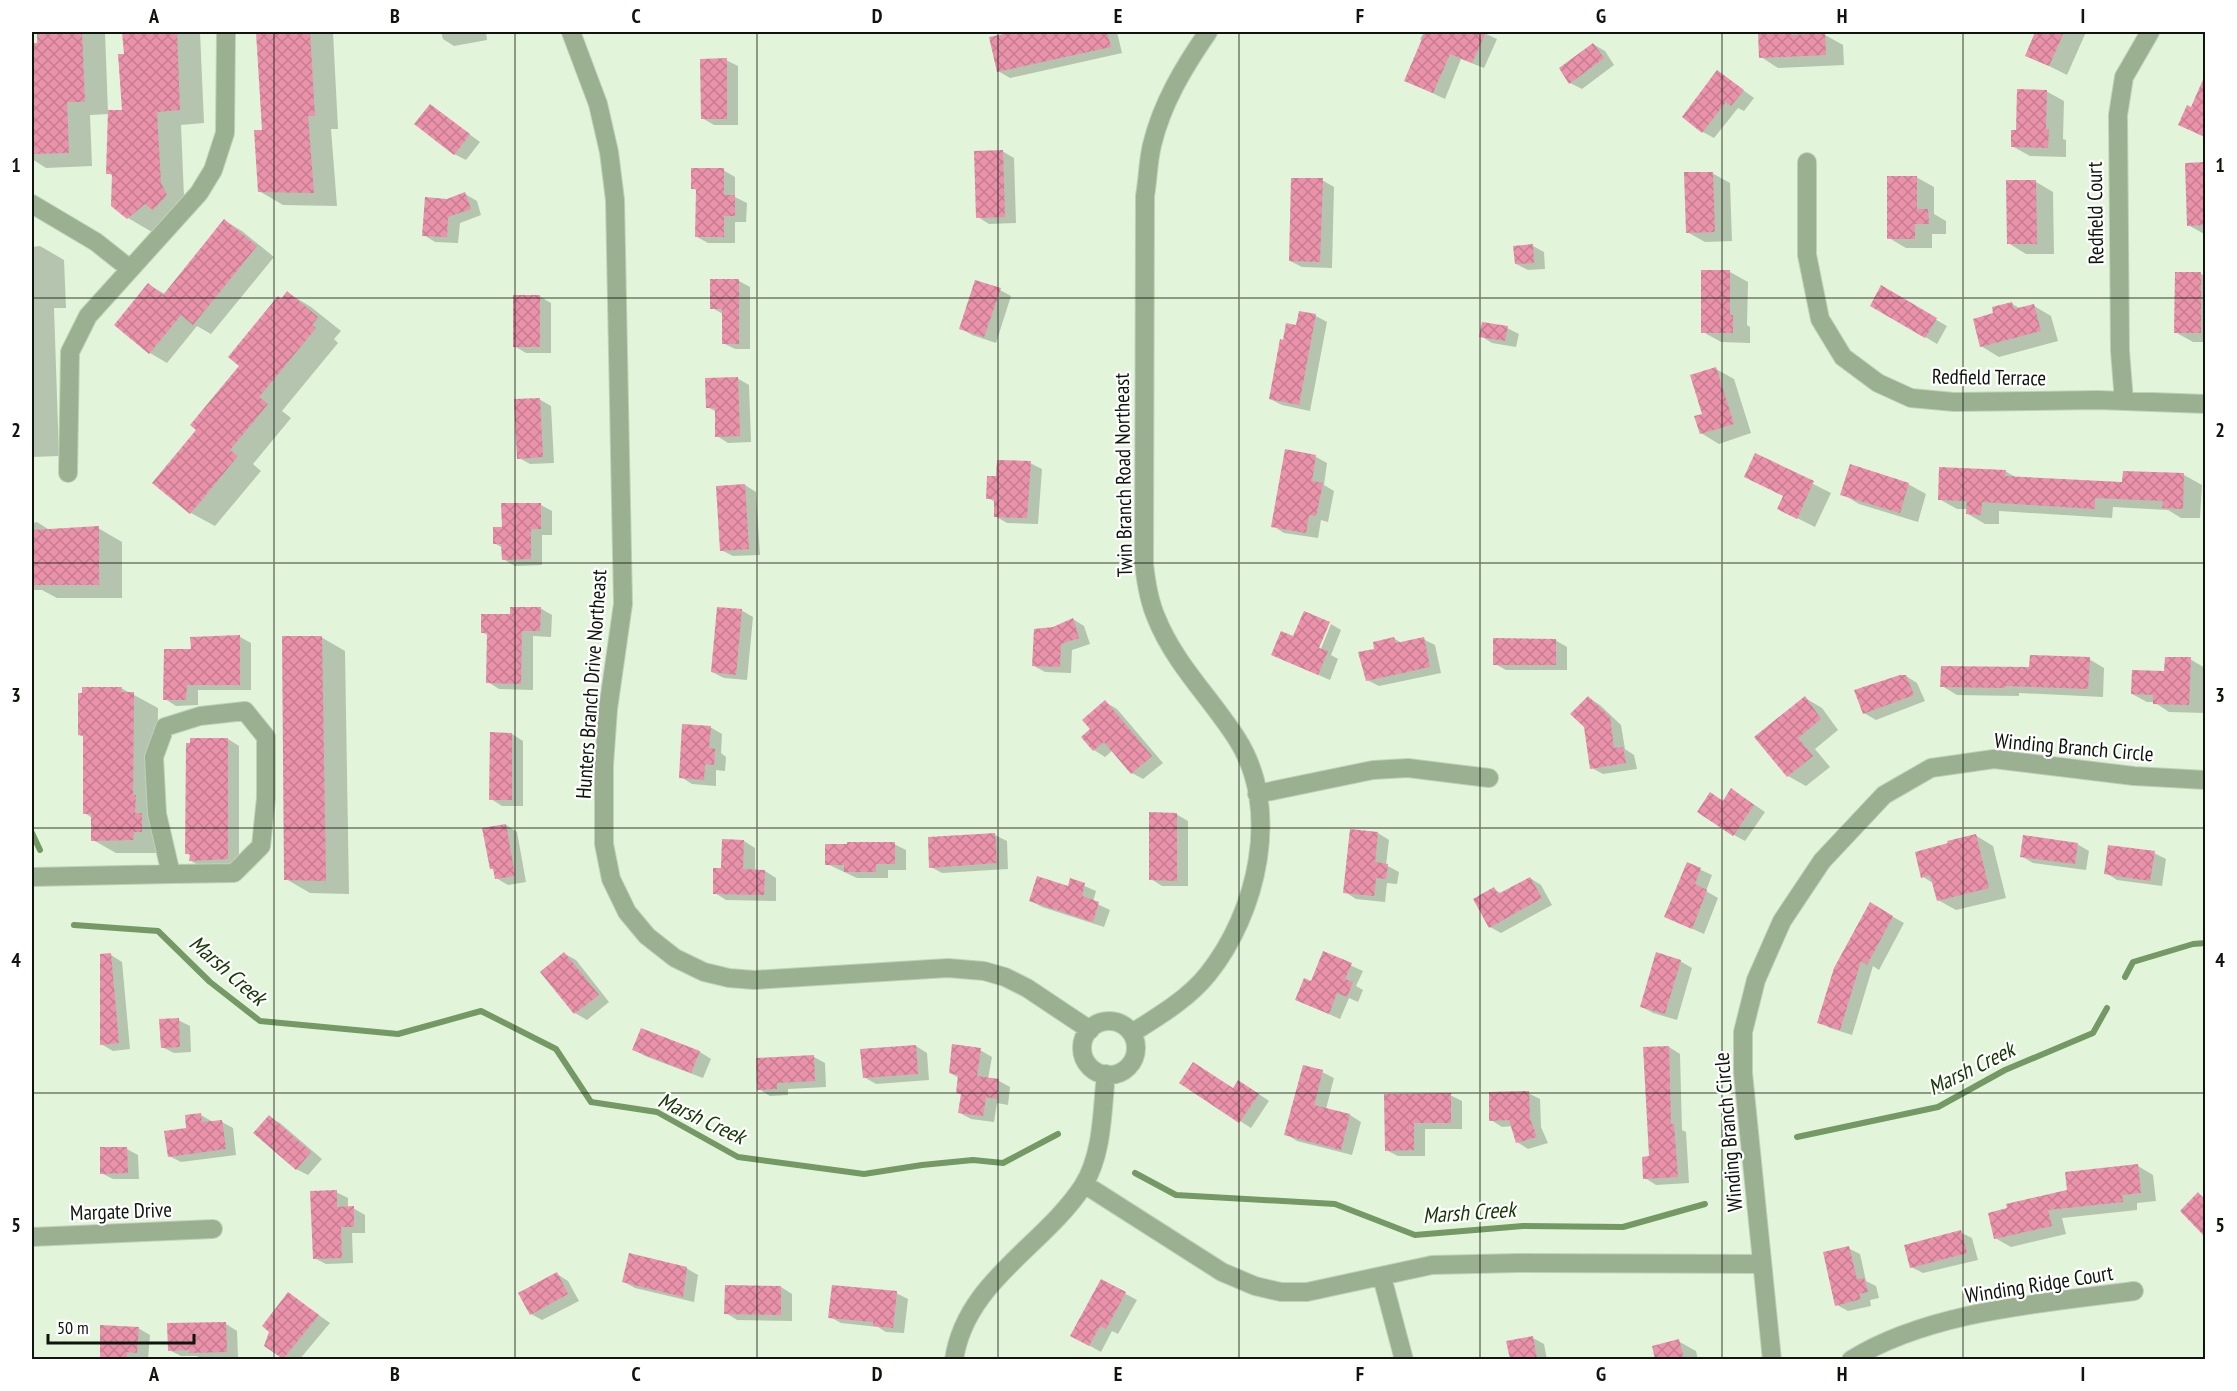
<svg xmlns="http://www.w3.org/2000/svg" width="2237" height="1391" viewBox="0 0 2237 1391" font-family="'PT Sans Narrow',sans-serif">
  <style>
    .shadow { fill: #0003 }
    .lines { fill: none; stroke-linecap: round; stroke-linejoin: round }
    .stream { stroke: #749965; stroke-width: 6 }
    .building { fill: url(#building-cross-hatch) }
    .street-casing { stroke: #c0d1b9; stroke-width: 20 }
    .street { stroke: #9ab091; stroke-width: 18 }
    .grid { fill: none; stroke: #0e150c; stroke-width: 1.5; stroke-opacity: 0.55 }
    .labels { text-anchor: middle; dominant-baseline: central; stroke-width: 4.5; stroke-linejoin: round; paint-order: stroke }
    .street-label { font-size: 21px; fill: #0e150c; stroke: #fff }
    .water-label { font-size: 22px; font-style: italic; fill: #173705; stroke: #fff }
    .neatline { fill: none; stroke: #0e150c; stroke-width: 2 }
    .grid-label { font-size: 20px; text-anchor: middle; font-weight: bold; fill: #0e150c }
  </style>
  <defs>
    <pattern id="building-cross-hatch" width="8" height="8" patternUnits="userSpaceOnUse" patternTransform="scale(1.5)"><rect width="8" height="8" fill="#e992aa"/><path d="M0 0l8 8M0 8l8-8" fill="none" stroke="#c77d91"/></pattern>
  </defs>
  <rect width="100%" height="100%" fill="#e2f5da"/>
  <path class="shadow" d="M38 32H105L108 112H124L126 56 124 32H200L204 123 181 125 184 197 152 232 128 218 113 206V176L108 173 109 114 90 115 92 166 46 168 32 159V104L36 103Z
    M257 32H333L338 129H331L337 206 283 205 259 191 264 132Z
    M441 32H486L487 40 454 46 443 39Z
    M1019 32H1117L1122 53 1010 78 998 71 991 38Z
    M1424 32H1482L1497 39 1484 68 1461 59 1445 99 1406 81 1423 41 1420 39Z
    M1759 32H1807L1809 36 1825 35 1843 45 1844 65 1778 68 1761 57Z
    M2037 32H2086L2067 75 2027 55Z
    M1593 44 1605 51 1614 65 1582 89 1570 83Z
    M726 60 738 66V125H714L702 118Z
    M1718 72 1754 98 1744 111 1738 108 1714 138 1703 132Z
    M2206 79V138L2180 124 2192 110Z
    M2046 91 2064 101 2063 139 2066 140V157L2030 156 2012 146 2017 131Z
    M431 106 480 142 466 160 454 154Z
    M1002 151 1014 158 1016 223 989 224 978 217Z
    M2206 163V235L2188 225 2187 164Z
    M723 170 735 177V197L747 203 746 222H735V243H708L697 237V191L693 188Z
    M1712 173 1730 183 1732 241 1705 242 1687 232Z
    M1916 177 1934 187V214L1946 221V234H1932V248H1906L1889 238Z
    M1322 180 1334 187 1332 268 1302 267 1290 261Z
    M2036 182 2053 192 2054 254H2026L2008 243Z
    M465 194 477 201 481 215 460 223 458 243 435 242 424 235 447 200Z
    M225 221 242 231 274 257 211 334 197 326 167 363 150 353 116 325 149 285 165 294Z
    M40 246 64 260 66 308H54L59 456 32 457V247Z
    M1533 246 1544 252 1545 269 1528 270 1516 264Z
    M1730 272 1748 282 1747 325 1750 327V343L1721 342 1703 332Z
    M2176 273 2201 274 2206 276V342H2193L2175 332Z
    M739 281 750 287V349H735L723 343V314L712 308Z
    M1881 288 1947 326 1937 344 1872 305Z
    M1000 290 1011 296 996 343 972 335 961 328Z
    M288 293 311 307 341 331 334 339 338 343 282 411 291 418 253 464 261 471 215 526 191 513 198 430Z
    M539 296 551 303V353H526L514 346Z
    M2012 304 2021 309 2034 306 2051 316 2058 341 1999 357 1981 346 1995 314Z
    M1316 316 1327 322 1310 411 1282 405 1270 399 1284 342Z
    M1507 328 1519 334 1516 347 1492 343 1481 336Z
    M1716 369 1734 379 1751 433 1719 444 1701 433 1704 415Z
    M737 378 749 385 751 442 728 443 717 436V412L707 407Z
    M539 399 551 406 554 463 530 464 519 458Z
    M1286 451 1316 457 1327 463 1324 485 1334 491 1328 522 1321 520 1318 538 1284 533 1273 526Z
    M1756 455 1831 493 1815 527 1797 518 1785 496Z
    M1030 463 1042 469 1038 524 1007 523 995 516V502L988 498 998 478Z
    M2005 471 2017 478 2124 483V473L2184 475 2202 485 2200 518H2181L2168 510 2113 507 2112 518 1999 511V524H1985L1968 514V509H1957L1939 499Z
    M1908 484 1926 494 1918 522 1859 504 1842 494Z
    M745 485 756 492 760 555 733 556 721 550Z
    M541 505 552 511V535H542V565L515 566 503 559V548L494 543 503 528Z
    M37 522 51 531 98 528 122 542V598H57L42 590H32V523Z
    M540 608 552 615 551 637 533 636V690L499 689 488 682 489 636 482 632 511 615Z
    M741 610 753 617 747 680 724 678 712 672Z
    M1073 619 1084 626 1090 644 1072 650 1071 673 1045 672 1034 666 1053 628Z
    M1331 624 1341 630 1331 655 1338 659 1330 680 1273 655 1294 638 1318 656Z
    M240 637 251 643V690H198V705L176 706 165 699 193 650Z
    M321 637 345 651 349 894 310 893 286 879Z
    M1393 638 1402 643 1423 639 1435 645 1441 673 1379 686 1367 680 1376 650Z
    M1555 640 1567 647V670H1506L1495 664Z
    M2089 659 2104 668 2103 697 2019 693V696L1957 695 1942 686Z
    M2190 659 2205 668 2206 713 2169 712 2154 702H2147L2132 694Z
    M1906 676 1917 683 1925 701 1876 720 1864 713Z
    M121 688 158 708 156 853H116L93 840 92 818 85 813Z
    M1589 698 1600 705 1621 725 1625 749 1634 755 1637 769 1603 774 1592 768Z
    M1805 698 1822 708 1838 730 1815 749 1830 767 1806 786 1788 776 1757 737Z
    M1105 702 1117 709 1163 763 1143 779 1132 773 1113 750 1105 757 1094 750Z
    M710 727 722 734 721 753 726 757 725 771 716 770V786L692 784 681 777Z
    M512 734 523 741V806H502L491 799Z
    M228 739 239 746V865L202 867 191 861V856L186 853Z
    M1743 797 1765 812 1745 841 1734 835 1724 802Z
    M1176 814 1188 821V886H1162L1151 879Z
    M506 825 517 832 526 882 508 885 496 878Z
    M1378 833 1389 840 1386 865 1399 872 1397 884 1387 883 1385 902 1356 899 1345 892Z
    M995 835 1007 841 1008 869 942 873 931 867Z
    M1975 835 1993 846 2006 898 1956 910 1938 900 1933 883 1923 877Z
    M744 841 755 848V871H765L776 878V901L726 900 715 893 722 870Z
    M894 844 906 850V870H888V878H857L827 864Z
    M2077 844 2089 851 2086 870 2033 863 2021 856Z
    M2154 853 2166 859 2162 886 2117 880 2106 873Z
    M1688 864 1712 875 1706 891 1718 898 1704 934 1666 917Z
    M1530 878 1541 885 1552 905 1501 933 1490 927 1494 889 1502 894Z
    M1071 880 1096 891 1093 902 1110 910 1104 927 1042 907 1031 901 1069 888Z
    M1870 904 1904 923 1879 970 1873 966 1852 1035 1830 1028 1819 1022Z
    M1323 953 1363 971 1356 986 1363 990 1358 1002 1349 998 1340 1019 1297 1000 1312 983Z
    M565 954 576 960 609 1002 587 1020 575 1013 542 972Z
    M111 955 122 962 130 1049 113 1051 101 1044Z
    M1680 961 1692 968 1677 1020 1653 1013 1642 1007Z
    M178 1020 190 1026 191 1052 174 1053 162 1047Z
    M642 1030 700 1052 711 1059 703 1078 645 1056 634 1049Z
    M916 1046 927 1053 929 1080 876 1084 864 1077Z
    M1669 1047 1680 1054 1682 1130 1686 1132 1689 1183 1656 1185 1645 1178Z
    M980 1050 992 1057 988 1079 999 1081 1010 1087 1008 1105 997 1103 994 1122 971 1119 960 1113 962 1095 957 1092 959 1078 950 1073Z
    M814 1057 825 1063 826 1087 788 1089V1095L770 1096 759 1089Z
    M1322 1072 1334 1078 1326 1109 1350 1115 1361 1122 1352 1155 1297 1141 1286 1134Z
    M1250 1088 1269 1101 1251 1128 1240 1121 1234 1089Z
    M1528 1093 1540 1099 1541 1127 1548 1143 1528 1149 1517 1142 1512 1126 1502 1127 1491 1120Z
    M1386 1095H1450L1462 1101V1129H1425V1156H1398L1386 1150Z
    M201 1115 213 1122H222L233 1128 236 1155 181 1162 169 1156Z
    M269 1117 280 1123 322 1159 308 1175 296 1169Z
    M127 1149 138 1155 139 1179H113L101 1173Z
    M2138 1166 2153 1175 2156 1201 2137 1203V1210L2062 1218 2066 1234 2011 1247 1995 1238 2069 1191Z
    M336 1192 348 1198V1208H353L365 1215V1233H352L353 1263 326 1264 314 1258Z
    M2198 1194 2206 1198V1235L2182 1211Z
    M1960 1232 1972 1238 1978 1260 1923 1273 1911 1267Z
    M1848 1248 1860 1254 1866 1281 1876 1286 1879 1298 1870 1300 1871 1306 1848 1311 1837 1305Z
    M686 1268 698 1275 694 1302 635 1288 624 1282Z
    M557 1274 568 1281 579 1301 542 1320 531 1314Z
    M1102 1281 1137 1300 1118 1334 1112 1331 1101 1352 1072 1336Z
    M781 1287 792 1294V1321L737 1320 726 1313Z
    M896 1293 908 1299 904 1333 886 1332 878 1327 841 1323 830 1317Z
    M299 1301 330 1323 299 1360H286L265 1346Z
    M226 1324 237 1331 238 1358 201 1359 197 1356H181L169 1350Z
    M102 1327 138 1328 150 1335 148 1359 102 1360Z
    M1533 1338 1544 1344 1547 1360H1511L1508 1342Z
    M1678 1341 1696 1351 1698 1360H1657L1654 1347Z"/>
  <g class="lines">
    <path class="stream" d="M32 833 40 850
      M74 925 158 931 210 982 260 1021 398 1034 481 1011 556 1049 591 1102 657 1112 738 1157 864 1174 922 1165 973 1160 1003 1163 1058 1134
      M2125 977 2133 962 2193 944 2206 943
      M1797 1137 1938 1107 2005 1070 2093 1033 2107 1008
      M1135 1173 1176 1195 1335 1204 1415 1235 1523 1226 1623 1227 1705 1204"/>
  </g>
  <path class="building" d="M37 32H82L85 102H67L69 153 32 154V102H34L32 43H37Z
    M122 32H177L180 110 157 112 161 183 167 195 153 210 145 204 127 219 111 206 112 174H106L108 110H122L118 54H124Z
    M256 32H310L315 116H308L314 193 258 192 254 130H262Z
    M1013 32H1107L1111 47 997 72 989 37Z
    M1425 32H1486L1472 63 1450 54 1433 93 1404 81Z
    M1758 32H1792V35L1825 33 1826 55 1759 58Z
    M2035 32H2064L2049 66 2025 56Z
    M1593 43 1604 58 1569 84 1559 68Z
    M727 58V119H701L700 59Z
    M1717 70 1744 90 1731 106 1726 102 1702 133 1682 117Z
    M2205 75V137L2178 125 2187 105 2191 107Z
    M2017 89 2047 90 2046 129H2049L2048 148 2011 147V130H2016Z
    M430 104 470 134 454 155 414 124Z
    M1003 150 1005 217 976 218 974 151Z
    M2205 162V225L2187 226 2185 163Z
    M691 168H724V195H735V216H724V237H695L696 189H691Z
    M1684 172H1713L1715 232 1686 233Z
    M1887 176H1917V209H1928L1929 224H1915V239H1887Z
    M1291 178H1323L1320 262 1289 261Z
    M2006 180H2036L2037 244H2007Z
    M465 192 471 209 448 217 447 237 422 236 425 197 447 199Z
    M224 219 257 246 193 325 181 315 149 354 114 325 148 283 163 295Z
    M1533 244 1534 263 1515 264 1513 246Z
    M1701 270H1730V315H1733V333H1701Z
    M2175 272H2201V333H2174Z
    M710 279H739V344H722V309H710Z
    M975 280 1001 288 984 337 959 329Z
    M1881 285 1937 318 1925 338 1870 306Z
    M287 291 318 317 312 325 316 328 259 397 268 404 230 450 238 456 190 514 152 483 196 430 190 425 239 366 228 357 278 296 281 299Z
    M513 295H540V347H513Z
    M2012 302 2014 309 2034 304 2041 331 1980 347 1973 319 1993 313 1992 307Z
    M1299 311 1316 314 1299 405 1269 399 1280 339 1283 340 1286 323 1296 325Z
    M1482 322 1508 326 1505 341 1479 337Z
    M1716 367 1734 424 1700 434 1694 416 1702 414 1690 375Z
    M738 377 740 436 715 437V408H706L705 378Z
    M540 398 543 457 517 459 514 399Z
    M1285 449 1316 455 1312 481 1323 483 1316 516 1309 515 1306 533 1271 527Z
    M1755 453 1814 481 1797 519 1777 509 1783 496 1744 477Z
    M997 460 1031 461 1027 518 994 517V499H986L987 476H996Z
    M1850 464 1909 483 1900 513 1840 495Z
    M1939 467 2006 470 2005 476 2122 482 2123 471 2184 473 2183 509 2162 508 2163 501 2095 498V509L1982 502 1981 515 1966 514 1967 501 1938 500Z
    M745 484 749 549 720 551 716 486Z
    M501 503H541V529H531V559L502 560 501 544H493V527H502Z
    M99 526V585H32V530Z
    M510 607H541L540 631H522L521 684 486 683 487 633H481V614H510Z
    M717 607 742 609 736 675 711 672Z
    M1304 611 1330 622 1319 648 1328 651 1318 675 1271 655 1281 631 1293 636Z
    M1073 618 1079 638 1061 644 1060 667 1032 666 1034 629 1053 627Z
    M240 635V685H187L186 700H163L164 649H191L190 637Z
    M282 636H322L326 881 284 880Z
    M1394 637 1396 643 1424 637 1430 667 1366 681 1358 652 1374 649 1373 642Z
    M1493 638 1556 639V665H1493Z
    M2030 655 2090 657 2088 689 2005 686V688L1940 687 1941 666 2029 667Z
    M2165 657H2191L2189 705 2153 704V695L2131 694 2132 670 2164 671Z
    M1900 675H1906L1914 695 1863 714 1854 690Z
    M82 687H122L121 692H134L133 795H136L135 813H142V832H134L133 840 91 841V814H83V736L78 735V693H82Z
    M1588 696 1610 717 1614 748 1623 747 1626 763 1590 769 1584 727 1570 714Z
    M1805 696 1821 719 1798 738 1813 756 1787 777 1754 737Z
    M1105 700 1152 756 1131 774 1104 742 1093 751 1081 737 1090 729 1082 720Z
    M682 724 711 726 709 748 715 749 714 765 705 764 704 780 679 778Z
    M490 732 512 733V800H489Z
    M190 738H228V859L189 861 190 854H185L186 743H190Z
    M1731 788 1754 805 1733 836 1697 812 1710 792 1723 801Z
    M1149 812 1177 813V881L1149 880Z
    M506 824 515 876 495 879 493 869H490L482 828Z
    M1350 829 1378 832 1375 862 1388 864 1386 879 1376 878 1374 896 1343 893Z
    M995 833 997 863 929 868 928 837Z
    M1976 834 1989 888 1937 901 1930 875 1921 878 1915 852 1948 843 1947 841Z
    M2023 835 2078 843 2075 864 2020 857Z
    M722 839 744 840 743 869 765 870 764 895 713 894V868H721Z
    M847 842H895V864H876V872H844V865H825V844H847Z
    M2108 845 2155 851 2150 881 2104 874Z
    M1687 862 1701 868 1695 884 1707 890 1692 929 1664 917Z
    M1037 876 1068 886 1070 878 1085 883 1082 896 1099 902 1093 922 1029 901Z
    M1530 877 1542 898 1489 928 1473 899 1494 887 1498 894Z
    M1870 902 1893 916 1867 965 1861 961 1840 1030 1817 1023 1834 968Z
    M1323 951 1352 963 1345 979 1353 982 1347 997 1337 993 1329 1014 1295 1000 1304 978 1311 981Z
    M564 952 599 995 574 1014 540 972Z
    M1656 952 1681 960 1665 1014 1640 1007Z
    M111 953 119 1043 100 1045V954Z
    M179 1018 180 1047 161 1048 159 1019Z
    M641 1028 700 1051 691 1073 632 1050Z
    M952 1044 981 1048 977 1076 999 1079 997 1099 986 1097 983 1116 958 1113 961 1094 956 1093 958 1075 949 1073Z
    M916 1045 918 1074 863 1078 860 1049Z
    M1669 1046 1671 1124H1674L1678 1177 1643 1179 1642 1157 1649 1156 1643 1047Z
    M814 1055 815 1081 777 1083V1089L757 1090 756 1058Z
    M1193 1062 1233 1088 1238 1080 1259 1094 1239 1123 1179 1083Z
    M1303 1065 1323 1070 1314 1105 1350 1114 1341 1150 1284 1135Z
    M1529 1091 1530 1119 1537 1137 1516 1143 1509 1120 1489 1121V1092Z
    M1451 1093V1123H1414V1150L1385 1151 1384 1094Z
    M201 1113 202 1122 222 1120 226 1149 168 1157 164 1131 186 1128 185 1115Z
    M269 1115 311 1152 296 1170 253 1133Z
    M100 1147H127L128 1173 100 1174Z
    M2138 1164 2141 1193 2122 1195 2123 1202 2048 1210 2052 1226 1994 1239 1988 1213 2007 1208 2006 1204 2067 1190 2065 1172Z
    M337 1190V1207L354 1206V1227H341L342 1258 313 1259 310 1191Z
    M2198 1192 2205 1200V1237L2180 1211Z
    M1961 1230 1967 1253 1910 1268 1904 1245Z
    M1849 1246 1857 1279 1864 1278 1868 1292 1859 1294 1861 1299 1835 1306 1823 1252Z
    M629 1253 687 1267 683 1297 622 1282Z
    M557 1272 568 1294 530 1315 518 1293Z
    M1101 1279 1126 1292 1106 1329 1100 1326 1089 1346 1070 1336Z
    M725 1285 781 1286V1315L724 1314Z
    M832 1285 897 1291 893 1328 873 1326V1322L828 1318Z
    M288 1292 319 1315 283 1359 264 1346 269 1332 262 1326Z
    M226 1322 227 1352 189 1353V1350L168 1351 167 1323Z
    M100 1325 139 1327 137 1353 127 1352V1359H100Z
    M1533 1336 1537 1359H1510L1506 1341Z
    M1679 1339 1684 1359H1655L1652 1346Z"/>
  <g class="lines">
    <defs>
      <path id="street" d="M571 32 598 104 609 152 615 200 623 604 608 709 604 765V844L611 879 627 912 647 936 675 958 704 972 729 978 754 980 948 968 984 971 1005 977 1027 988 1090 1030
        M1807 162V255L1820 319 1843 357 1878 383 1911 398 1954 402 2098 400 2206 404
        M32 204 96 242 130 269
        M2124 401 2120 351 2118 115 2124 77 2150 32
        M68 473 70 352 88 316 199 193 213 170 225 133 226 32
        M245 711 266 737V798L261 846 234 873 171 874 157 814 154 757 165 727 200 716Z
        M1257 794 1373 770 1408 768 1489 778
        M32 877 171 874
        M1082 1048a27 27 0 1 1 54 0a27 27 0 1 1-54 0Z
        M1132 1033C1159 1016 1188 999 1208 974 1257 913 1282 809 1237 739 1211 698 1174 663 1156 617 1149 601 1146 582 1144 564L1145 196C1148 179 1148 161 1152 145 1162 103 1184 67 1208 32
        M1084 1184 1222 1272 1255 1286 1281 1292H1307L1432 1265 1518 1263 1762 1264
        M32 1237 213 1229
        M1382 1277 1404 1360
        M954 1360C965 1282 1044 1246 1083 1186 1103 1154 1102 1111 1106 1074
        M1772 1360 1743 1073V1032L1756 980 1782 921 1822 861 1884 795 1931 768 1994 759 2134 776 2206 780
        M1851 1360C1929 1311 2044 1303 2134 1291"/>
    </defs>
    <use href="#street" class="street-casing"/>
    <use href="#street" class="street"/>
  </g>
  <path class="grid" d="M274 32V1360M515 32V1360M757 32V1360M998 32V1360M1239 32V1360M1480 32V1360M1722 32V1360M1963 32V1360M32 298H2206M32 563H2206M32 828H2206M32 1093H2206"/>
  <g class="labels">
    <g class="street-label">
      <text transform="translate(2095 213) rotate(-91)">Redfield Court</text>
      <text transform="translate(1989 377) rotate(1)">Redfield Terrace</text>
      <text transform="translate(1123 475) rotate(-91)">Twin Branch Road Northeast</text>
      <text transform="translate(591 684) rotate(-86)">Hunters Branch Drive Northeast</text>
      <text transform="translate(2074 747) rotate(5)">Winding Branch Circle</text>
      <text transform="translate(1728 1132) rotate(-95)">Winding Branch Circle</text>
      <text transform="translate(121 1211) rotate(-2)">Margate Drive</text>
      <text transform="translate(2039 1284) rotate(-9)">Winding Ridge Court</text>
    </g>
    <g class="water-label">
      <text transform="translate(228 970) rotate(41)">Marsh Creek</text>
      <text transform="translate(1971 1068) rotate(-26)">Marsh Creek</text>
      <text transform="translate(702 1118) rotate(25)">Marsh Creek</text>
      <text transform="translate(1469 1212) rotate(-4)">Marsh Creek</text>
    </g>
  </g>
  <rect width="2237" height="1391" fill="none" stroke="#ffffff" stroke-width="66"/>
  <path d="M48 1334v9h146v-9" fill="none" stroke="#0e150c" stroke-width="3"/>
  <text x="57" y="1334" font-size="18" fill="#0e150c" stroke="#ffffff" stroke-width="4.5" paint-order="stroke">50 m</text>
  <rect x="33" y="33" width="2171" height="1325" class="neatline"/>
  <g class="grid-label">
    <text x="154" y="23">A</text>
    <text x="395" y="23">B</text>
    <text x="636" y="23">C</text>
    <text x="877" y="23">D</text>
    <text x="1118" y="23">E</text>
    <text x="1360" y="23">F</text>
    <text x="1601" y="23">G</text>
    <text x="1842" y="23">H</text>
    <text x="2083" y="23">I</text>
    <text x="16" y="172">1</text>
    <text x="2220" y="172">1</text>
    <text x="16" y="437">2</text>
    <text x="2220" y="437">2</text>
    <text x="16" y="702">3</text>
    <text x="2220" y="702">3</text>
    <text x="16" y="967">4</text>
    <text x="2220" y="967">4</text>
    <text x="16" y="1232">5</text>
    <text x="2220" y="1232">5</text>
    <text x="154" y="1381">A</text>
    <text x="395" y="1381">B</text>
    <text x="636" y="1381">C</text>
    <text x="877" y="1381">D</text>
    <text x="1118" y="1381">E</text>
    <text x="1360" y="1381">F</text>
    <text x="1601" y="1381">G</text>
    <text x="1842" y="1381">H</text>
    <text x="2083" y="1381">I</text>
  </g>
</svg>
